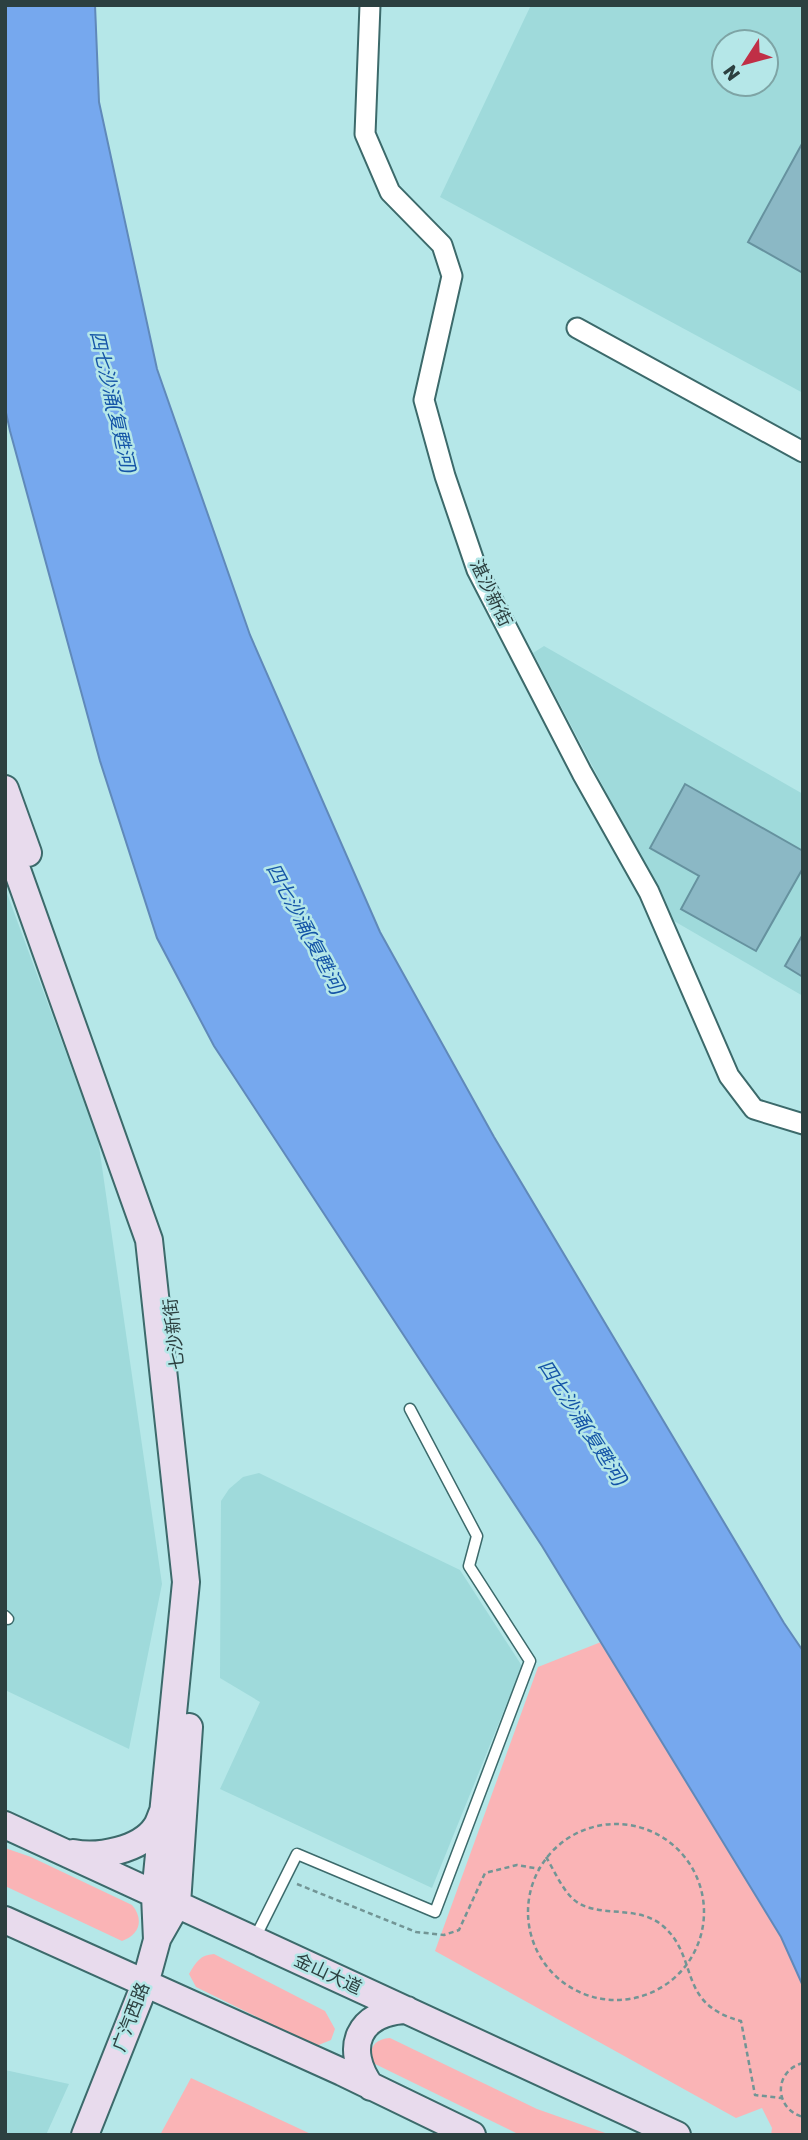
<svg xmlns="http://www.w3.org/2000/svg" width="808" height="2140" viewBox="0 0 808 2140" font-family="Rubik,'Noto Sans SC',sans-serif">
  <style>
    .built { fill: #9fdadb; fill-rule: evenodd }
    .green { fill: #fab4b6 }
    .water { fill: #76a8ee; stroke: #6089ba; stroke-width: 2 }
    .building { fill: #8bb8c5; stroke: #66929f; stroke-width: 2 }
    .lines { fill: none; stroke-linecap: round; stroke-linejoin: round }
    .lane-casing { stroke: #3c6a6b; stroke-width: 13 }
    .street-casing { stroke: #3c6a6b; stroke-width: 23 }
    .secondary-casing { stroke: #3c6a6b; stroke-width: 30 }
    .path { stroke: #729595; stroke-width: 2.5; stroke-dasharray: 5 3.5; stroke-linecap: butt }
    .lane { stroke: #fff; stroke-width: 10 }
    .street { stroke: #fff; stroke-width: 19 }
    .secondary { stroke: #e8dbed; stroke-width: 26 }
    .labels { text-anchor: middle; dominant-baseline: central; stroke-width: 5; stroke-linejoin: round; paint-order: stroke }
    .street-label { font-size: 18px; fill: #2c4040; stroke: #b5e7e8 }
    .water-label { font-size: 19px; font-style: italic; fill: #1555a7; stroke: #b5e7e8 }
  </style>
  <rect width="100%" height="100%" fill="#b5e7e8"/>
  <path class="built" d="M531 5H803V393L440 197ZM724 42H766V84H724Z
    M544 646 803 794V996L674 921 533 653Z
    M5 888 98 1139 162 1584 129 1749 5 1690Z
    M259 1473 460 1570 522 1666 432 1888 220 1789 260 1702 220 1678 221 1501 229 1489 243 1477Z
    M5 2070 69 2084 46 2135H5Z"/>
  <path class="green" d="M601 1642 781 1937 803 1986V2135H771L772 2128 762 2108 736 2118 435 1951 538 1667Z
    M5 1848 31 1857 132 1905C144 1919 140 1935 122 1941L5 1886Z
    M214 1954 325 2011 335 2029 331 2040 316 2046 196 1987 189 1974C196 1962 200 1955 214 1954Z
    M390 2038 537 2109 611 2135H520L371 2062C369 2047 375 2039 390 2038Z
    M191 2078 313 2135H160Z"/>
  <path class="water" d="M5 5H95L99 102 157 369 250 635 380 932 494 1137 784 1623 803 1651V1986L781 1937 542 1546 214 1046 157 938 100 761 10 431 5 408Z"/>
  <path class="building" d="M803 142V273L748 242Z
    M685 784 803 851V868L756 951 681 909 699 876 650 848Z
    M803 934V977L785 966Z"/>
  <g class="lines">
    <defs>
      <path id="lane" d="M5 1616 8 1619
        M254 1940 297 1854 435 1912 530 1661 469 1566 477 1536 410 1409"/>
      <path id="street" d="M370 5 365 134 390 192 442 245 452 276 424 400 445 476 477 570 582 773 649 892 729 1076 754 1109 803 1124
        M577 328 803 452"/>
      <path id="secondary" d="M5 789 28 853
        M5 836 149 1240 186 1582 155 1895 157 1940 145 1984 85 2135
        M5 1825 677 2135
        M73 1853C98 1858 141 1850 156 1827 159 1823 161 1816 163 1811
        M5 1920 342 2072 472 2135
        M157 1939 177 1904 189 1727
        M371 2087C343 2048 358 2012 407 2010"/>
    </defs>
    <use href="#lane" class="lane-casing"/>
    <use href="#street" class="street-casing"/>
    <use href="#secondary" class="secondary-casing"/>
    <path class="path" d="M528 1912a88 88 0 1 1 176 0a88 88 0 1 1-176 0Z
      M546 1857C554 1870 561 1887 572 1898 594 1920 637 1903 663 1926 700 1958 676 2004 741 2021L755 2095 781 2098
      M297 1884 416 1932 444 1935 459 1930 485 1873 517 1865 540 1869
      M803 2063C773 2071 774 2109 803 2117"/>
    <use href="#lane" class="lane"/>
    <use href="#street" class="street"/>
    <use href="#secondary" class="secondary"/>
  </g>
  <g class="labels">
    <g class="street-label">
      <text transform="translate(491 593) rotate(64)">湛沙新街</text>
      <text transform="translate(174 1334) rotate(-96)">七沙新街</text>
      <text transform="translate(328 1974) rotate(25)">金山大道</text>
      <text transform="translate(131 2017) rotate(-69)">广汽西路</text>
    </g>
    <g class="water-label">
      <text transform="translate(113 402) rotate(77)">四七沙涌(复甦河)</text>
      <text transform="translate(306 929) rotate(62)">四七沙涌(复甦河)</text>
      <text transform="translate(583 1423) rotate(57)">四七沙涌(复甦河)</text>
    </g>
  </g>
  <rect width="808" height="2140" fill="none" stroke="#2c4040" stroke-width="14"/>
  <g transform="translate(745 63) rotate(234)"><circle r="33" fill="#b5e7e8" stroke="#7ea4a5" stroke-width="2"/>
  <path d="M0-5L12 26L0 18L-12 26Z" fill="#c02f46"/>
  <text y="-10" font-size="19" font-weight="bold" text-anchor="middle" fill="#2c4040">N</text>
  </g>
</svg>
